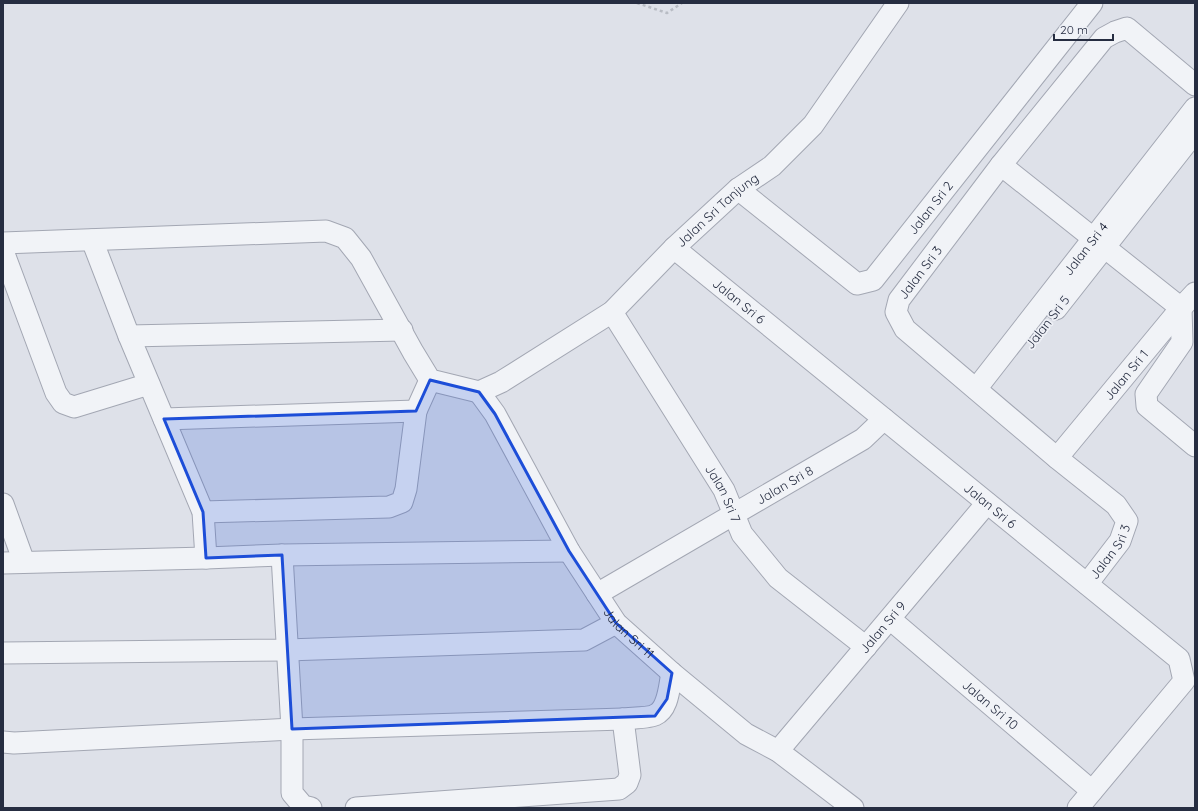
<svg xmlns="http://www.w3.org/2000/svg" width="1198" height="811" viewBox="0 0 1198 811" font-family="Quicksand,sans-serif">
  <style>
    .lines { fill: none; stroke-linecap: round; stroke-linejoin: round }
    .minor-casing { stroke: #a3a7b3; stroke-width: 23 }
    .path { stroke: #b8bcc4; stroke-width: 2.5; stroke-dasharray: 3 3; stroke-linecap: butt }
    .minor { stroke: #f1f3f7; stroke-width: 21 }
    .marked { fill: #1d4ed8; fill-opacity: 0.2; stroke: #1d4ed8; stroke-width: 3; stroke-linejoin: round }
    .labels { text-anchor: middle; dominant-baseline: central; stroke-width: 3.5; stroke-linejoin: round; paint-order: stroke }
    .street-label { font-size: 13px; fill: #262d41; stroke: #eef0f6 }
  </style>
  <rect width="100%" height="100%" fill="#dee1e9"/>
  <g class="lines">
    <defs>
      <g id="minor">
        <path d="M1001 165 1181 308 1182 342 1146 394 1147 406 1195 446"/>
        <path id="s1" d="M738 189 857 284 873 280 1092 3"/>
        <path d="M92 240 129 336 203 512 206 558"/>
        <path id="s2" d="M3 243 326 231 345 238 361 258 413 352 430 380 479 392 501 382 612 312 674 248 738 189 772 166 813 125 898 3"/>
        <path id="s3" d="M674 248 1179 659 1184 681 1078 808"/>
        <path d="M3 251 56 393 63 403 74 407 149 384"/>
        <path d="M1056 309 1195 132"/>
        <path id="s4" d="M612 312 724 490 742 534 778 578 866 647"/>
        <path d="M129 336 402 330"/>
        <path id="s5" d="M976 389 1195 108"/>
        <path id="s6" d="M479 392 495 414 569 551 616 623 672 673 746 734 778 751 853 808"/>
        <path d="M164 419 416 411 430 380"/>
        <path id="s7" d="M1057 458 1181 308 1195 293"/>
        <path d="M3 504 24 562"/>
        <path d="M203 512 389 507 402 502 406 489 416 411"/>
        <path d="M282 555 292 729V793L303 806 311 808"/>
        <path d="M3 563 206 558 282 555 569 551"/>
        <path id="s8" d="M1087 584 1120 541 1127 521 1116 505 1057 458 905 329 896 312 899 300 1001 165 1104 38 1115 32 1127 28 1195 85"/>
        <path id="s9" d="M597 594 863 439 884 419"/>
        <path id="s10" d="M890 619 1092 791"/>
        <path d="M3 653 287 650 584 640 616 623"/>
        <path d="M3 742 14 743 292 729 623 719C629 718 650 718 655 715 669 709 669 686 672 673"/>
        <path id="s11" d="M778 751 987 503"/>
        <path d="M356 808 619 789 627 783 630 775 623 719"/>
      </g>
    </defs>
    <use href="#minor" class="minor-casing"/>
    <path class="path" d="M637 3 667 13 682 3"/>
    <use href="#minor" class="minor"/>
  </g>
  <path class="marked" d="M430 380 479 392 495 414 569 551 616 623 672 673 667 699 655 716 292 729 282 555 206 558 203 512 164 419 416 411Z"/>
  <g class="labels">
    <g class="street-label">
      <text stroke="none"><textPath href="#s1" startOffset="261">Jalan Sri 2</textPath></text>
      <text stroke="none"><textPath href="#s2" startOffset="862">Jalan Sri Tanjung</textPath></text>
      <text stroke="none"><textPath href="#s5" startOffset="178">Jalan Sri 4</textPath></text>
      <text stroke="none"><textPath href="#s8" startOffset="436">Jalan Sri 3</textPath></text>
      <text stroke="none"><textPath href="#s3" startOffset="84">Jalan Sri 6</textPath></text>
      <text transform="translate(1047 322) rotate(-52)">Jalan Sri 5</text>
      <text stroke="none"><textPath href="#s7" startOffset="108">Jalan Sri 1</textPath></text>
      <text stroke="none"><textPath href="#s9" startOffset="217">Jalan Sri 8</textPath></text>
      <text stroke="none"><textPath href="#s4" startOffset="213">Jalan Sri 7</textPath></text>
      <text stroke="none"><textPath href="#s3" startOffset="408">Jalan Sri 6</textPath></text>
      <text stroke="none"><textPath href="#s8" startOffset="40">Jalan Sri 3</textPath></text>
      <text stroke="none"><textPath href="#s11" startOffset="162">Jalan Sri 9</textPath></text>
      <text stroke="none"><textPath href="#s6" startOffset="285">Jalan Sri 11</textPath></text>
      <text stroke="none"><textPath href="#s10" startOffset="132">Jalan Sri 10</textPath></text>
    </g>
  </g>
  <rect width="1198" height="811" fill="none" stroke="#262d41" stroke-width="8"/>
  <path d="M1054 34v6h59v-6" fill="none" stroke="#262d41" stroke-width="2"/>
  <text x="1060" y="34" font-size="12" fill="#262d41" stroke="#eef0f6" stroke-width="3" paint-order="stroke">20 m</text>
</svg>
